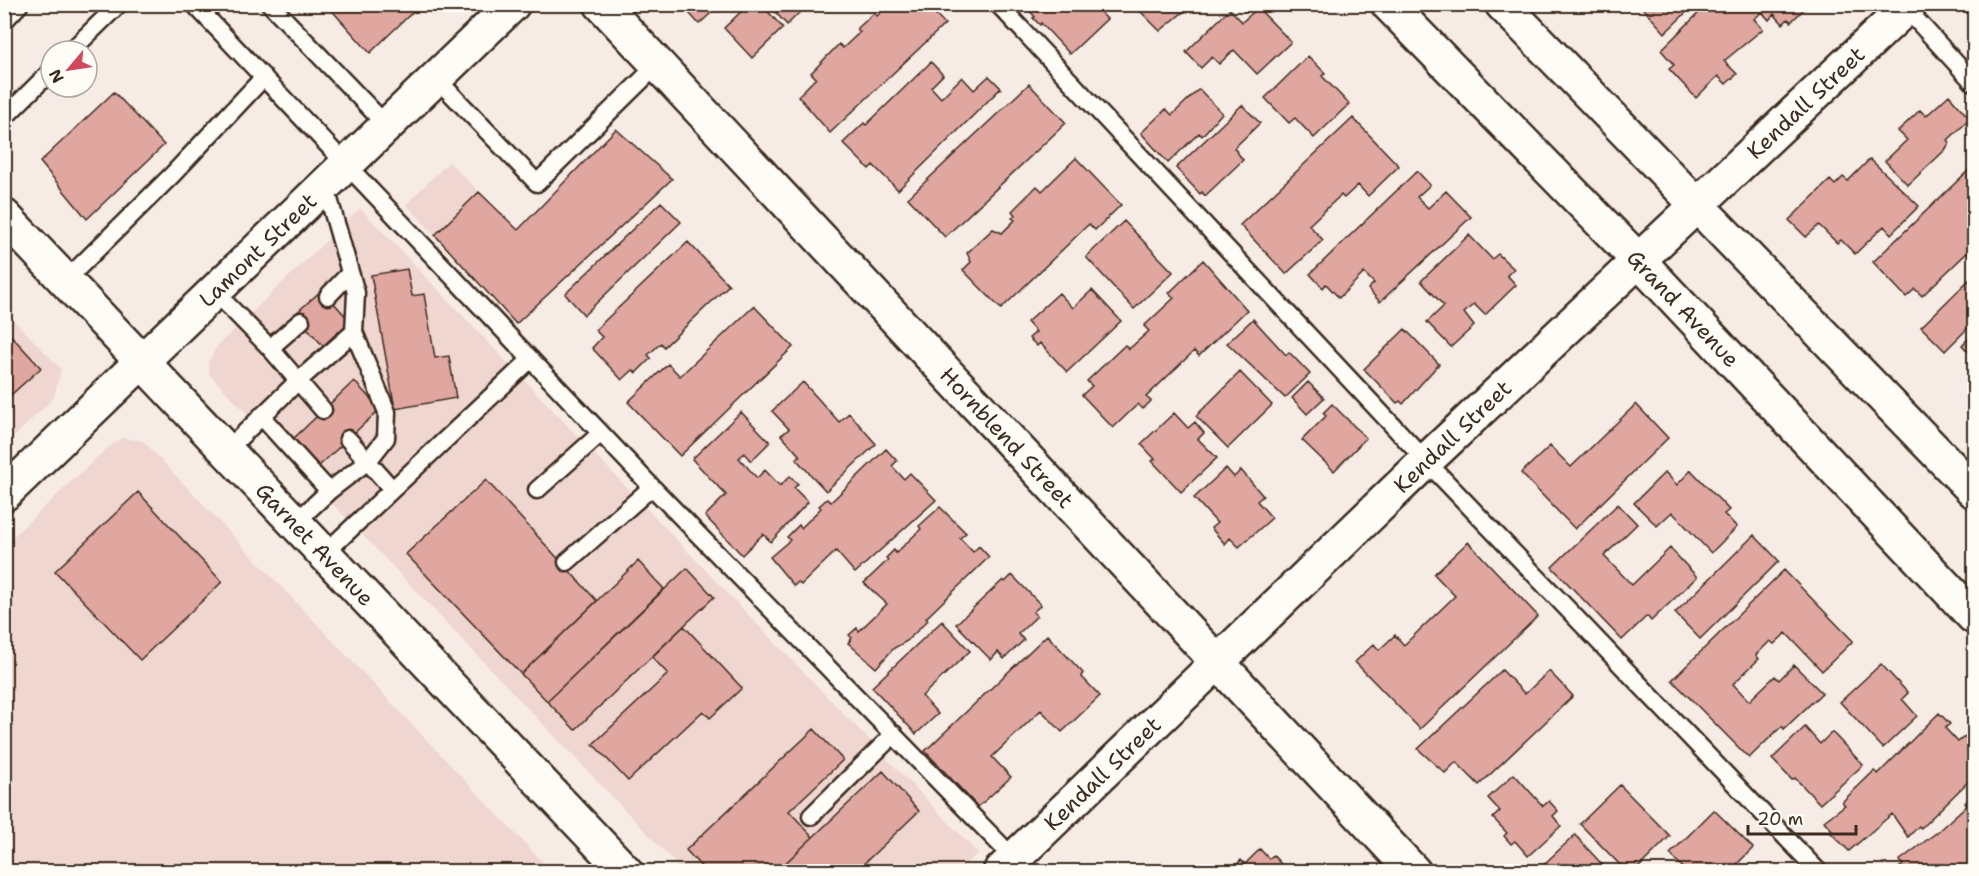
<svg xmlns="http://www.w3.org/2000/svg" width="1979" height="876" viewBox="0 0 1979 876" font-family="'Shantell Sans',sans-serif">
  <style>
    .built { fill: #f0d6d1 }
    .building { fill: #e0a6a0; stroke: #3b2a1e; stroke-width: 1.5 }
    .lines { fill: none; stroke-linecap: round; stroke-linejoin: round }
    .lane-casing { stroke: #3b2a1e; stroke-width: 21 }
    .street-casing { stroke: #3b2a1e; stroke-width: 38 }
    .secondary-casing { stroke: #3b2a1e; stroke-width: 38 }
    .primary-casing { stroke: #3b2a1e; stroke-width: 38 }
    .lane { stroke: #fdfcf7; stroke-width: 16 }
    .street { stroke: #fdfcf7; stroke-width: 33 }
    .secondary { stroke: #fdfcf7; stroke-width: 33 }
    .primary { stroke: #fdfcf7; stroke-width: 33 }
    .labels { text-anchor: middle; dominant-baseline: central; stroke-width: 4.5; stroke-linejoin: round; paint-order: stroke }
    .street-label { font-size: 22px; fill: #3b2a1e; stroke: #fdfcf7 }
  </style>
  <rect width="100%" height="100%" fill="#f7ebe6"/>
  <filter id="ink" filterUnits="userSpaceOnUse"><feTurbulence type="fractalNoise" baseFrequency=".0167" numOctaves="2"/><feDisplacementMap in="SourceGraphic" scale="12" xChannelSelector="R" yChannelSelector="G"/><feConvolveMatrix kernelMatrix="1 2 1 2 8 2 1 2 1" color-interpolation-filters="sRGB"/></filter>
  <g filter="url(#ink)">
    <path class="built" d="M449 162 479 192 435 235 406 204Z
      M360 208 736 602 978 853 957 871H683L210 375 208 363 218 345Z
      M5 311 61 369 54 397 5 446Z
      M122 438 143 441 551 871 5 872V544L105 450Z"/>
    <path class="building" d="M326 4H421L370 53Z
      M681 4H721L699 24Z
      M749 4H761L783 28 752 58 724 28Z
      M768 4H808L787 25Z
      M889 4H926L945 24 830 133 798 96 816 78 811 73 839 44 843 48 860 32 857 29 874 13 877 16Z
      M1024 4H1098L1095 7 1107 19 1070 54 1041 23 1040 25 1033 18 1035 17Z
      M1139 4H1193L1160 31 1136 7Z
      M1639 4H1695L1665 33Z
      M1708 4H1809L1791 22 1788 19 1783 24 1774 14 1769 20 1762 12 1754 19 1763 29 1724 61 1737 74 1726 84 1718 76 1696 98 1669 69 1674 65 1661 50Z
      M1258 8 1291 42 1257 74 1234 50 1219 64 1212 57 1201 68 1186 52 1230 9 1242 22Z
      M1974 50V65L1967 57Z
      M1308 56 1325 73 1322 76 1349 104 1314 138 1295 118 1289 123 1265 98Z
      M931 62 943 75 931 87 941 98 962 77 974 90 989 76 1001 88 898 190 873 165 869 169 843 143 864 123 866 125Z
      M1029 84 1066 123 945 237 908 198Z
      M1199 89 1222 113 1202 136 1199 133 1168 163 1141 133 1166 109 1172 115Z
      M114 92 164 145 87 219 40 162Z
      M1949 95 1970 119 1948 140 1950 142 1945 150 1908 185 1885 161 1907 140 1898 131 1920 110 1926 116Z
      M1242 105 1260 123 1234 148 1243 160 1205 196 1202 192 1200 194 1176 168Z
      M1353 118 1399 166 1368 196 1358 185 1344 198 1341 195 1309 225 1323 240 1286 274 1240 225Z
      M616 129 672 179 516 324 435 235 479 192 518 230Z
      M1076 158 1121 205 1095 230 1089 224 1001 309 963 270 971 262 967 253 993 229 1002 233 1015 220 1012 218 1015 215 1012 211 1037 186 1042 191Z
      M1870 159 1919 206 1891 234 1884 226 1855 254 1841 240 1837 243 1819 225 1806 237 1789 220 1830 180 1835 185 1843 177 1848 181Z
      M1974 165V246L1922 296 1915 289 1906 297 1873 262Z
      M1417 171 1430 185 1417 197 1428 208 1446 191 1471 217 1380 302 1368 289 1374 283 1364 273 1339 298 1326 284 1323 288 1310 274Z
      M661 202 681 222 584 315 565 294Z
      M1124 221 1173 272 1134 309 1086 257Z
      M1469 235 1492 259 1498 254 1514 269 1507 275 1516 285 1485 315 1474 304 1464 313 1474 326 1451 347 1427 322 1444 306 1421 281Z
      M688 242 729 285 664 347 661 343 648 355 651 358 636 373 633 370 622 380 592 348 602 337 595 330Z
      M1203 260 1247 310 1199 356 1194 351 1146 397 1151 401 1143 409 1138 404 1113 428 1082 395 1092 386 1087 381 1125 345 1129 349 1149 331 1144 326 1174 298 1169 293Z
      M407 269 412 296 424 294 435 358 449 356 456 398 395 409 371 275Z
      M1974 275V322L1945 351 1921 327Z
      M322 290 350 321 323 346 295 314Z
      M1092 290 1121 321 1067 372 1040 343 1037 346 1029 338 1036 332 1027 322 1059 293 1073 308Z
      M754 306 793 347 680 456 628 402 668 364 680 376Z
      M1253 319 1286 355 1289 352 1310 374 1285 398 1227 343Z
      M4 328 41 368 4 401Z
      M1405 329 1439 364 1403 404 1400 401 1397 403 1364 369Z
      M1974 333V358L1962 345Z
      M1240 372 1272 405 1228 448 1196 416Z
      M354 381 380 409 319 466 293 439Z
      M803 382 839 422 849 413 876 444 826 491 796 459 800 456 781 435 789 429 772 411Z
      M1308 382 1324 398 1307 414 1292 398Z
      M1332 404 1366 438 1334 471 1302 440 1326 416 1323 413Z
      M1636 404 1668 438 1575 529 1521 473 1550 446 1571 467Z
      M741 412 770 442 751 461 744 453 739 458 757 478 765 470 780 486 790 476 798 484 794 488 808 502 771 542 763 534 742 555 705 516 726 495 692 459Z
      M1174 413 1188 428 1195 422 1204 433 1198 439 1217 458 1181 492 1152 461 1155 459 1141 444Z
      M886 449 897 461 892 466 904 479 910 473 936 500 855 573 836 551 801 585 798 582 794 586 770 557 790 540 787 537 799 525 801 528 821 508 819 506 827 499 831 502Z
      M1226 468 1234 477 1241 470 1263 496 1257 501 1272 518 1239 547 1230 538 1225 544 1211 528 1217 523 1194 498Z
      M1691 470 1729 510 1724 514 1737 527 1711 553 1672 512 1657 526 1634 503 1665 472 1677 485Z
      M486 480 597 601 521 674 406 554Z
      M138 492 222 582 140 660 55 571Z
      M1618 504 1637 524 1604 556 1632 585 1670 548 1697 577 1651 621 1647 616 1622 640 1552 567Z
      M940 507 966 533 960 538 973 552 979 546 989 557 926 618 928 620 907 641 894 648 876 668 848 643 852 638 849 635 857 628 859 631 887 604 864 583 888 560 886 558 894 550 896 553 921 529 919 526Z
      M1754 535 1779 561 1700 639 1675 613Z
      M1468 542 1538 616 1420 729 1355 662 1374 644 1379 650 1395 635 1404 645 1455 596 1434 574Z
      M638 561 664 589 547 701 521 674Z
      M687 568 714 597 575 730 547 701Z
      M1784 570 1853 641 1822 671 1786 633 1774 644 1770 641 1756 655 1759 659 1733 684 1749 701 1775 676 1779 680 1794 665 1822 693 1784 729 1782 726 1749 758 1672 680Z
      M1012 575 1041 605 1033 612 1037 616 1018 634 1024 640 1004 659 998 652 991 660 956 624 1003 580 1005 582Z
      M942 621 970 651 922 696 938 714 916 734 872 687Z
      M684 626 742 688 710 718 703 711 628 781 593 744 668 674 652 657Z
      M1047 635 1083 673 1081 676 1100 696 1062 732 1041 710 992 757 1011 777 978 807 925 751Z
      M1881 664 1908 693 1902 699 1917 716 1883 748 1840 702Z
      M1502 670 1525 694 1549 671 1573 696 1479 785 1456 762 1445 773 1418 749Z
      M1939 713 1950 724 1945 728 1958 742 1965 736 1974 746V776L1921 828 1919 826 1908 837 1892 814 1849 851 1830 832 1832 830 1824 821 1845 805 1842 802 1874 771 1878 774Z
      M1805 727 1820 744 1832 732 1863 765 1820 804 1795 778 1792 780 1772 759Z
      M814 729 843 760 789 811 813 837 776 872H706L686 850Z
      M883 771 919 811 855 872H776Z
      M1514 774 1543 806 1549 801 1558 811 1553 816 1561 826 1528 856 1515 841 1511 844 1504 836 1507 833 1493 818 1500 811 1488 798Z
      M1620 785 1670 836 1634 872H1627L1580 824Z
      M1974 794V872H1893L1903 865 1899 861 1936 833 1967 805 1965 803Z
      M1714 810 1753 848 1729 872H1687L1670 854Z
      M1575 835 1609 872H1549L1543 865Z
      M1260 849 1269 859 1273 855 1288 872H1229L1241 860 1245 864Z
      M167 867 198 870 199 872H162Z"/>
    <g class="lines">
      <defs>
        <path id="lane" d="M194 4 652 487 1027 872
          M270 4 386 125
          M998 4 1426 461 1819 872
          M1902 4 1974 83
          M4 21 20 4
          M71 51 119 4
          M436 78 537 183 657 65
          M7 115 51 71
          M66 280 173 174 264 77
          M214 291 270 348
          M328 296 349 274
          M301 321 270 348 323 410
          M261 416 329 491 368 461 386 438 387 412 354 332 356 293 325 185
          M348 439 392 489
          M227 450 299 380 354 332
          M537 490 601 433
          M296 522 329 491
          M325 553 531 359
          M567 562 652 487
          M811 816 894 734"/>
        <g id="street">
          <path id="s1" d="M601 4 1414 872"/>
          <path id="s2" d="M1000 872 1426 461 1910 4"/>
        </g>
        <g id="secondary">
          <path id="s3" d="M4 216 626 872"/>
          <path id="s4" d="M4 494 513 4"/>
        </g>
        <g id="primary">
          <path id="s5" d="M1388 4 1639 261 1974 617"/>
          <path d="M1502 4 1974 491"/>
        </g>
      </defs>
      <use href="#lane" class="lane-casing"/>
      <use href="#street" class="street-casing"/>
      <use href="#secondary" class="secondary-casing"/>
      <use href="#primary" class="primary-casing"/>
      <use href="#lane" class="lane"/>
      <use href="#street" class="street"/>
      <use href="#secondary" class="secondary"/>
      <use href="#primary" class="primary"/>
    </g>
  </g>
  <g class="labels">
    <g class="street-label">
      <text stroke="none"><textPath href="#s2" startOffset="1114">Kendall Street</textPath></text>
      <text stroke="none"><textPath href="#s4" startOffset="352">Lamont Street</textPath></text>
      <text stroke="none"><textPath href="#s5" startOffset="424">Grand Avenue</textPath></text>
      <text stroke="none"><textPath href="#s2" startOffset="628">Kendall Street</textPath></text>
      <text stroke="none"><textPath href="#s1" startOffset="594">Hornblend Street</textPath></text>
      <text stroke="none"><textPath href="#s3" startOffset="452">Garnet Avenue</textPath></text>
      <text stroke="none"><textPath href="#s2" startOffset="142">Kendall Street</textPath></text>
    </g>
  </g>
  <rect width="1979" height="876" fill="none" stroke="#fdfcf7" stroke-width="24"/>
  <rect x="12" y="12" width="1955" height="852" fill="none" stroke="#3b2a1e" stroke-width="2" filter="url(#ink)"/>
  <g transform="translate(69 69) rotate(241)"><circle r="28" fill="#fdfcf7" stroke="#afa8a0" stroke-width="1.5"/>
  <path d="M0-4.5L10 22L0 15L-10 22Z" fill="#d1495b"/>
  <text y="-9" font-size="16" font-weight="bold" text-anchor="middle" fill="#3b2a1e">N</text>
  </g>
  <path d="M1748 825v9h108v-9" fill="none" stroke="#3b2a1e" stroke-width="3"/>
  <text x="1757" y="825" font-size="18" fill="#3b2a1e" stroke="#fdfcf7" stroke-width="4.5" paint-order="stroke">20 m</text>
</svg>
